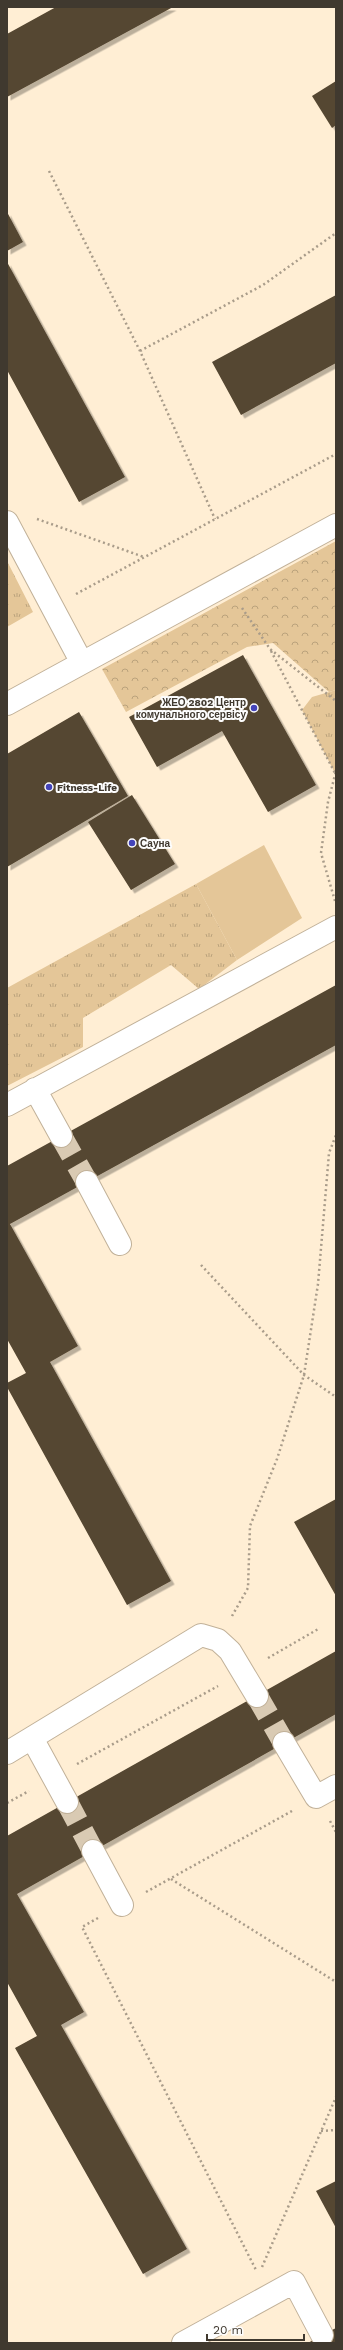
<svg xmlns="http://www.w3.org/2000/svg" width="343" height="2350" viewBox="0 0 343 2350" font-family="'Work Sans',sans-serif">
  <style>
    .grass { fill: url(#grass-tufts) }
    .forest { fill: url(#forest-crowns) }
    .park { fill: #e4c698 }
    .building { fill: #544631; filter: url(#shadow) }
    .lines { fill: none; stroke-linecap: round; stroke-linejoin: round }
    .minor-tunnel { stroke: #d9cab3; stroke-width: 22; stroke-dasharray: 22 11; stroke-linecap: butt }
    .minor-casing { stroke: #c1b199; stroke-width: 24 }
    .path { stroke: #a99c8a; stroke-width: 2.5; stroke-dasharray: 2 3; stroke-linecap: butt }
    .minor { stroke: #fff; stroke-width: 22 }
    .poi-dot { fill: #4444ba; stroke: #fdfdfd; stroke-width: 1.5 }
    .labels { text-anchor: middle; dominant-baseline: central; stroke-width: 4; stroke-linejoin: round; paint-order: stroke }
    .poi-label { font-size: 10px; font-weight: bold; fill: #40392f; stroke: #fdfdfd; text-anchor: start }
  </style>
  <defs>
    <pattern id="grass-tufts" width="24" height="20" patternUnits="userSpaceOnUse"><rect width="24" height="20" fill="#e4c698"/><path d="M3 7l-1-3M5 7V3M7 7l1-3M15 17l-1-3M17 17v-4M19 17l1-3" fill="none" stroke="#baa27c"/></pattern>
    <pattern id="forest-crowns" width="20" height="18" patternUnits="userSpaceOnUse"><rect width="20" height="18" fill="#e4c698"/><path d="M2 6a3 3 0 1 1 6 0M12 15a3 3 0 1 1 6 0" fill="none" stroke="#baa27c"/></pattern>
    <filter id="shadow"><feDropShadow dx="3.5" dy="3.5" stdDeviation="0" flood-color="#0004"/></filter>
  </defs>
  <rect width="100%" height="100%" fill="#ffeed4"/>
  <path class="grass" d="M7 561 33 612 7 627Z
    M336 690V782L335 773 302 710 312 697Z
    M196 884 237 960 199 989 171 965 83 1018V1047L7 1086V988Z"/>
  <path class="forest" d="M336 541V690L329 692 273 643 247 647 126 712 102 669Z"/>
  <path class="park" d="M264 845 302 918 237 960 196 884Z"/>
  <path class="building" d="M56 7H173L7 97V34Z
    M336 81V125L332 128 312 96Z
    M7 212 23 242 7 251Z
    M7 262 125 477 79 502 7 370Z
    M336 295V363L241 415 212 362Z
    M243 655 316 785 268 812 222 731 157 767 129 717Z
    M79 712 128 796 7 867V754Z
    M132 795 175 864 131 890 88 822Z
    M336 985V1045L10 1224 78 1346 50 1362 171 1581 127 1605 7 1387V1383L26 1373 7 1339V1166Z
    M336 1499V1596L294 1522Z
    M336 1651V1714L17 1894 84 2012 61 2025 187 2249 143 2274 15 2048 37 2036 7 1982V1836Z
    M336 2181V2228L316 2191Z
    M336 2328V2343H308L322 2335Z"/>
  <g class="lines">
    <path class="minor-tunnel" d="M61 1136 87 1182
      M257 1696 284 1743
      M67 1802 93 1851"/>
    <defs>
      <path id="minor" d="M7 522 82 663 336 525
        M7 704 82 663
        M35 1089 61 1136
        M7 1105 336 927
        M87 1182 120 1244
        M32 1738 67 1802
        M284 1743 316 1797 336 1786
        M7 1753 201 1635 218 1640 230 1651 257 1696
        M93 1851 122 1905
        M183 2343 294 2282 322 2335"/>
    </defs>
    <use href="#minor" class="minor-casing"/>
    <path class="path" d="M49 171 140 351 215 519
      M140 351 263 285 336 233
      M37 519 144 557
      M76 594 336 454
      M242 608 270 649 336 701
      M271 651 335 773
      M335 901 321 853 328 802 336 771
      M201 1265 304 1375 336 1397
      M232 1616 248 1588 250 1526 277 1459 304 1375 318 1284 329 1153 336 1135
      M268 1658 320 1628
      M77 1764 218 1686
      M7 1803 29 1791
      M330 1821 336 1832
      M171 1879 336 1982
      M146 1892 292 1811
      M98 1918 82 1927 256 2270
      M321 2131 336 2130
      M262 2267 336 2097"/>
    <use href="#minor" class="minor"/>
  </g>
  <g class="poi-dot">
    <circle cx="254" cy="708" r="4"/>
    <circle cx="49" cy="787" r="4"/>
    <circle cx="132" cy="843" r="4"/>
  </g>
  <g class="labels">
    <g class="poi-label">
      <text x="246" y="702" text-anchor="end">ЖЕО 2802 Центр<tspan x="246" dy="12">комунального сервісу</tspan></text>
      <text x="57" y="787">Fitness-Life</text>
      <text x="140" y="843">Сауна</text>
    </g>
  </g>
  <rect width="343" height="2350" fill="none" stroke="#40392f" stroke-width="16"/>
  <path d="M207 2334v6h97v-6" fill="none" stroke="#40392f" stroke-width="2"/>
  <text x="213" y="2334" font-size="12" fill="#40392f" stroke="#fdfdfd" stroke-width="3" paint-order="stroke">20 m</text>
</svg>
